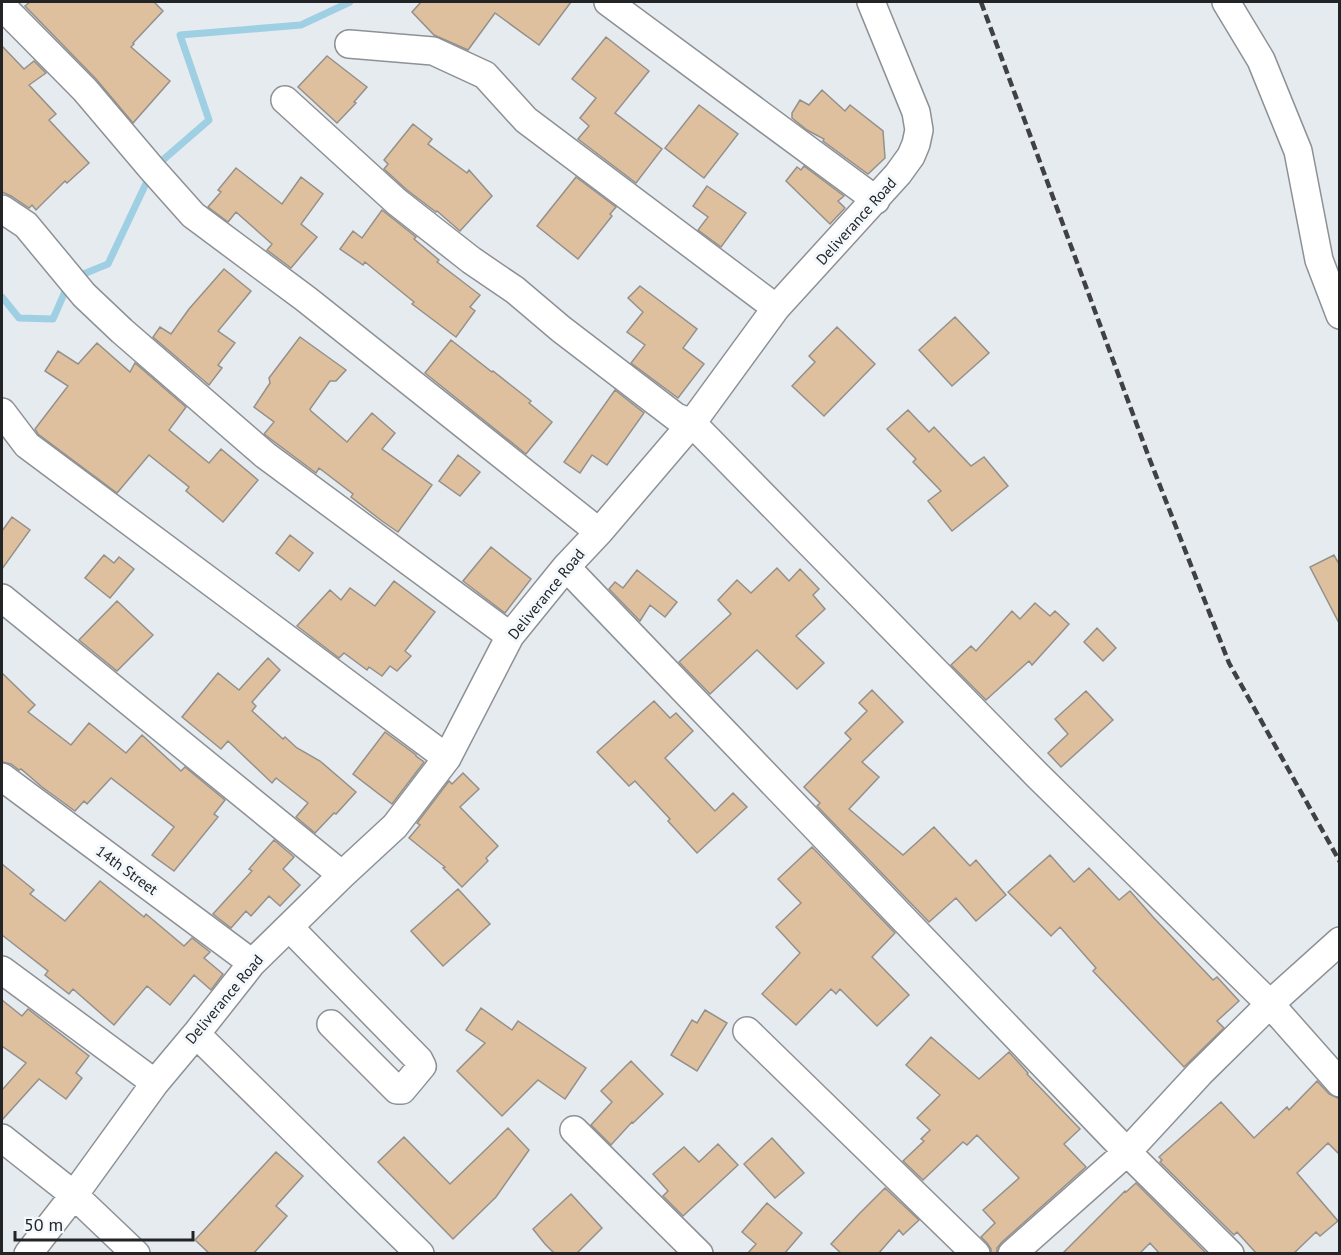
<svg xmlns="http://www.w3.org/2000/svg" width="1341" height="1255" viewBox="0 0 1341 1255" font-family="'PT Sans',sans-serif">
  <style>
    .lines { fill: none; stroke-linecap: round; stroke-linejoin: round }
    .stream { stroke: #9fcfe3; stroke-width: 7 }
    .building { fill: #dfc09e; stroke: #94908b; stroke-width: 1.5 }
    .minor-casing { stroke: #8d9196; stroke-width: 30 }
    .minor { stroke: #fff; stroke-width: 27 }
    .rail { stroke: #3f4143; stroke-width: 4.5; stroke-dasharray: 9 4.5; stroke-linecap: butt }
    .labels { text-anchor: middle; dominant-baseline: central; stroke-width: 6; stroke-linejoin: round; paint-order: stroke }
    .street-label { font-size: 15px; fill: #232426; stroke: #f3f8fd }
  </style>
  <rect width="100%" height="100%" fill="#e6ebf0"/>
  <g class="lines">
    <path class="stream" d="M156 166 209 120 180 35 301 25 350 2
      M76 277 108 264 150 175
      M2 297 19 318 53 319 67 287"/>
  </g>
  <path class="building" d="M30 2H154L163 11 133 43 134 44 131 47 170 81 133 123 96 79 25 6Z
    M421 2H571L539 45 495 13 468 50 434 35 412 12Z
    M606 37 649 71 615 113 662 149 636 183 578 139 589 126 580 118 596 98 572 79Z
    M2 46 24 69 34 61 46 73 29 85 56 114 49 120 89 163 67 183 65 181 36 210 32 205 29 208 11 196 2 192Z
    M327 56 367 87 354 102 356 103 337 123 298 87Z
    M822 90 845 111 850 105 883 131 885 158 868 174 823 141 824 139 807 130 792 118V113L800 100 809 105Z
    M699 105 738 134 704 178 665 148Z
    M413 124 432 139 428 144 467 173 469 170 492 196 460 231 437 211 436 212 407 190 384 169 388 164 384 160Z
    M804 166 844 196 838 201 845 208 830 224 786 181 797 167 801 170Z
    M236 168 282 204 301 177 323 194 301 224 317 237 291 268 267 250 272 244 236 212 228 222 208 207 221 192 218 190Z
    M576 177 616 207 610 214 612 216 578 259 537 226Z
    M707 186 746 213 721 247 698 230 708 217 693 206Z
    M382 210 416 237 414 239 439 260 437 262 480 295 470 307 475 311 456 337 412 304 414 302 365 262 363 265 340 249 353 231 362 238Z
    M224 269 251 291 218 331 235 343 218 365 222 368 209 385 153 337 160 327 171 334 189 309Z
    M640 286 697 329 683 348 704 364 678 398 631 363 645 345 627 332 643 312 628 298Z
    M955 317 989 353 952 386 919 350Z
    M837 327 875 364 824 416 792 386 815 362 809 356Z
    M300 337 346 370 336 381H330L310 409 311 411 347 442 372 413 395 433 382 449 432 485 398 532 382 521 351 497 353 494 319 468 316 473 264 434 274 422 254 407 270 383 269 378Z
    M451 340 492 372 493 371 531 401 529 403 552 422 526 454 425 373Z
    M97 343 130 372 135 363 186 407 169 430 209 463 221 449 258 480 223 522 186 491 189 487 149 455 117 493 38 434 35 429 68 386 45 371 58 351 78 364Z
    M615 390 644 413 607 465 592 455 580 473 564 462Z
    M908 410 929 432 934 427 971 466 984 457 1008 486 952 531 928 501 941 491 913 462 916 459 887 429Z
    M458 455 480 472 460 496 439 481Z
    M12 517 30 530 2 569V531Z
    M290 535 313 553 299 571 276 553Z
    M491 547 531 579 505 613 463 581Z
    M104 555 114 563 119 557 134 569 110 598 85 578Z
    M1334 555 1340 566V625L1310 567Z
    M777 568 789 581 800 569 819 589 813 595 825 609 796 636 824 663 797 689 757 650 710 694 679 662 731 614 718 600 737 580 751 593Z
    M637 570 677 602 665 617 650 605 640 621 609 589 615 582 623 588Z
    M394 581 435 612 405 651 411 656 397 671 390 666 382 676 369 667 367 670 344 653 339 658 297 626 330 590 341 600 350 588 375 606Z
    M117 601 153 635 117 671 79 640Z
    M1035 603 1050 616 1055 611 1069 624 1032 665 1029 661 986 700 951 665 971 646 976 651 1012 611 1020 619Z
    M1097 628 1116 648 1103 661 1084 642Z
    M268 658 280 670 252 702 256 706 252 711 283 739 285 737 297 748 320 761 356 792 336 814 334 813 315 833 296 817 308 803 276 778 272 783 228 741 221 749 182 717 218 673 239 690Z
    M2 673 35 705 28 712 71 745 89 723 126 753 142 735 181 771 185 767 225 800 214 814 218 817 174 871 152 855 174 827 111 778 87 804 84 801 75 811 42 787 21 769 19 770 11 764 2 762Z
    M872 690 903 722 862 762 879 777 849 809 903 855 934 827 970 866 976 860 1006 895 976 921 956 898 929 922 817 806 820 803 804 787 851 739 845 733 867 711 859 703Z
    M1086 691 1113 720 1061 767 1048 753 1068 734 1055 719Z
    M654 701 670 718 676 713 693 731 665 758 715 811 733 793 747 807 697 853 668 821 670 819 635 781 629 786 597 752Z
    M385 732 416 755V756L424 762 392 804 353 774Z
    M463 773 479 789 460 807 498 846 486 858 488 861 462 887 443 868 445 867 409 838 420 825 417 823 449 781 452 784Z
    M274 840 294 857 283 869 300 885 280 906 269 896 251 916 246 911 231 928 213 914 252 871 249 869Z
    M812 847 895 933 872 957 909 995 877 1026 840 989 836 994 831 989 796 1025 762 994 800 953 776 927 801 903 778 879Z
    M1050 855 1074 882 1089 868 1119 900 1130 891 1153 917 1213 980 1217 977 1239 1001 1217 1021 1224 1028 1184 1067 1093 971 1096 968 1060 927 1051 936 1008 892Z
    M2 864 34 890 30 894 65 921 100 881 144 917 146 914 184 946 192 938 210 952 204 958 223 974 211 990 194 975 170 1005 147 986 114 1025 73 989 69 994 45 975 48 971 2 935Z
    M458 889 490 924 443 966 411 931Z
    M2 1000 22 1016 28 1009 89 1056 76 1073 82 1078 66 1099 39 1079 2 1120V1090L26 1063 2 1046Z
    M481 1008 512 1030 518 1021 586 1068 565 1099 538 1080 502 1116 457 1071 485 1043 466 1030Z
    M705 1010 727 1023 697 1071 671 1055 692 1020 697 1023Z
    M931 1037 979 1079 1009 1052 1028 1073 1027 1074 1080 1129 1064 1144 1086 1167 1002 1242 997 1248V1254H991V1249L987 1243 981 1237 995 1223 983 1210 1019 1178 977 1135 967 1145 963 1142 923 1180 903 1161 924 1141 921 1139 930 1130 917 1118 940 1095 906 1065Z
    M631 1061 663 1094 633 1123 632 1122 611 1145 591 1125 612 1102 601 1091Z
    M1317 1081 1329 1094 1340 1099V1155L1328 1143 1297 1173 1338 1221 1320 1236 1316 1232 1293 1254H1257L1237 1232 1234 1235 1160 1162 1162 1160 1159 1157 1221 1102 1254 1138 1287 1107 1289 1110Z
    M508 1128 529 1150 496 1197 453 1239 378 1162 404 1137 450 1184Z
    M772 1138 804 1173 775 1198 744 1164Z
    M718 1144 738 1165 683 1216 663 1196 668 1191 653 1174 684 1147 699 1162Z
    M276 1152 303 1176 276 1206 287 1216 253 1254H210L195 1240Z
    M1136 1183 1207 1254H1160L1150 1243 1139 1254H1062L1125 1191 1126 1192Z
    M885 1188 919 1220 903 1235 899 1230 878 1254H842L831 1244 858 1215Z
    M571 1194 602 1228 576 1254H555L545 1244 533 1229Z
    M767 1203 802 1233 784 1254H747L756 1244 742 1232Z"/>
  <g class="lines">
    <defs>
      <path id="minor" d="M608 2 876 200
        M1226 2 1261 60 1298 151 1319 260 1340 315
        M2 6 85 90 152 169 193 215 306 299 599 532
        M349 44 433 51 485 75 526 120 776 308
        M285 100 397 202 471 260 515 290 561 329 676 417 692 423 1038 776 1270 1004 1340 1083
        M2 209 26 225 84 295 122 331 265 455 510 636
        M2 412 27 445 447 758
        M566 567 1127 1152 1230 1254
        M2 598 342 875
        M2 777 252 963
        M289 927 419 1060 422 1066 402 1090H397L331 1024
        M2 970 155 1083
        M747 1031 976 1254
        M196 1034 420 1254
        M574 1130 699 1254
        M2 1138 74 1195 136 1254
        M28 1254 74 1195 155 1083 196 1034 252 963 342 875 395 826 447 758 510 636 566 567 599 532 692 423 776 308 898 174 911 156 916 144 919 130 916 112 871 2
        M1012 1254 1127 1152 1200 1073 1270 1004 1340 941"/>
    </defs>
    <use href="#minor" class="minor-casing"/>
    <use href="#minor" class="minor"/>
    <path class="rail" d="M981 2 1148 455 1229 663 1340 862"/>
  </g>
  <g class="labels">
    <g class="street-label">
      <text transform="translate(856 221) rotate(-48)">Deliverance Road</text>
      <text transform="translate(546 594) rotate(-51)">Deliverance Road</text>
      <text transform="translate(127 870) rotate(36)">14th Street</text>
      <text transform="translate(224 999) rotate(-50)">Deliverance Road</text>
    </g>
  </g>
  <rect width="1341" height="1255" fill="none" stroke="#232426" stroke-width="6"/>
  <path d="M15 1231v9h178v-9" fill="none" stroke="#232426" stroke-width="3"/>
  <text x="24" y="1231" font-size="18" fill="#232426" stroke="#f3f8fd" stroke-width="4.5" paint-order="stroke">50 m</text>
</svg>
